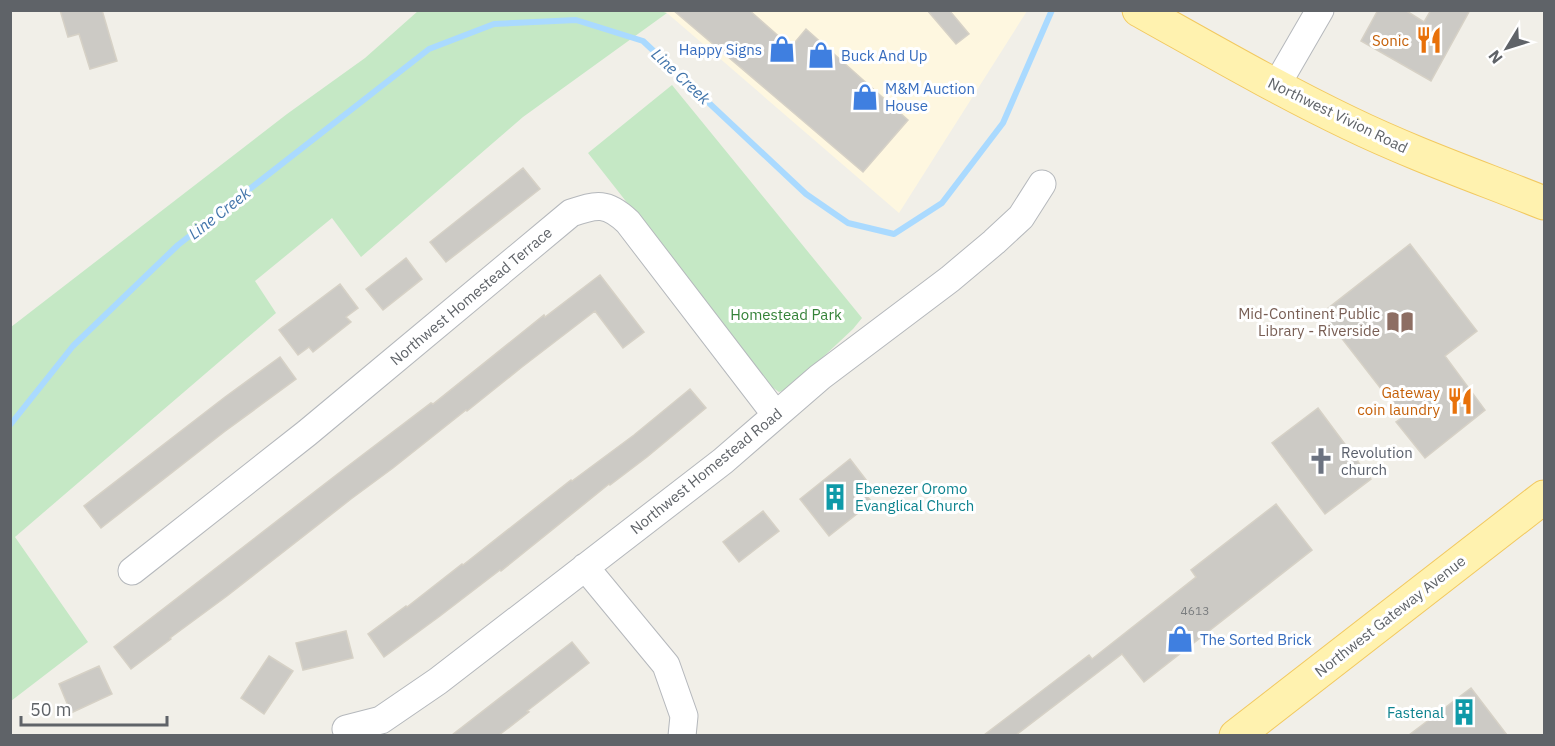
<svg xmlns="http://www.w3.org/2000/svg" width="1555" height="746" viewBox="0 0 1555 746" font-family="'IBM Plex Sans',sans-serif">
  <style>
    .commercial { fill: #fef7e0 }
    .green { fill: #c5e8c5 }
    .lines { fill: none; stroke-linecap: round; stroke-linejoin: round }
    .stream { stroke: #aadaff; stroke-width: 6 }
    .building { fill: #cccac5; stroke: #d6d1c6; stroke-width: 1.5 }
    .minor-casing { stroke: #b5b8bc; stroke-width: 29 }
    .major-casing { stroke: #f2c960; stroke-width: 35 }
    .minor { stroke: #fff; stroke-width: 27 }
    .major { stroke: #fff2af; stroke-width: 33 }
    .labels { text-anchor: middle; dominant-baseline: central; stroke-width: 6; stroke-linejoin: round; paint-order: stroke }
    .number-label { font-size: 12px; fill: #7a7d7f }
    .food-label { font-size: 15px; fill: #c56008; stroke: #fff; text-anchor: end }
    .shop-label { font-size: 15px; fill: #366cbe; stroke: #fff; text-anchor: start }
    .street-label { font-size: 15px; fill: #5f6368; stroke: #fff }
    .education-label { font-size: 15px; fill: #785e54; stroke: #fff; text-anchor: end }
    .park-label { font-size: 15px; fill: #348238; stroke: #fff }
    .worship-label { font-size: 15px; fill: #5b616d; stroke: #fff; text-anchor: start }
    .culture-label { font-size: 15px; fill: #0d838f; stroke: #fff; text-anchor: start }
    .water-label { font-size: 16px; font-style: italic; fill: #4174aa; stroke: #fff }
  </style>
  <rect width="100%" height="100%" fill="#f1efe8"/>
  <path class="commercial" d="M657 11H1027L899 213 667 13Z"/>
  <path class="green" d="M657 10 667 13 523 117 361 257 332 218 255 281 276 313 15 537 88 642 11 701V327L287 114 365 58 418 11Z
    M672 85 862 318 853 329 790 388 779 392 772 387 588 153Z"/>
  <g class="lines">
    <path class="stream" d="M10 425 73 346 178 245 429 49 494 24 576 20 643 41 806 194 848 223 894 234 942 203 1003 123 1052 10"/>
  </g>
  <path class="building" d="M60 10H102L117 61 90 69 79 34 68 37Z
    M673 10H749L791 47 806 29 908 120 863 172Z
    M927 10H949L969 34 956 44Z
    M1378 10H1405L1424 22 1431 10H1470L1431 81 1361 41Z
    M523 168 540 189 446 262 430 242Z
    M1410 244 1477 331 1445 356 1485 410 1425 458 1396 422 1403 417 1322 313Z
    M406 258 422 279 383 310 366 289Z
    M600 275 644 332 623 348 595 311 522 367 467 411 466 410 393 468 351 499 227 596 170 638 171 639 131 669 114 647 344 469 431 403 433 404 544 315 545 317Z
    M340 284 358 308 346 317 351 322 313 352 309 347 298 355 279 330Z
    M280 357 296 379 224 432 101 528 84 506 225 397Z
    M690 389 706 408 647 457 610 485 609 484 501 571 500 570 440 616 384 657 368 634 406 606 407 607 462 564 463 565 571 480 572 481 634 435Z
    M1318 408 1371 479 1325 514 1272 443Z
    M850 459 873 489 866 495 872 502 829 536 800 499Z
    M1276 504 1312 550 1144 682 1122 654 1016 735H984L1089 655 1092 659 1196 577 1191 570Z
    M763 511 779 531 739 562 723 542Z
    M346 631 353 658 303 670 296 643Z
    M572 642 589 663 527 711 529 712 507 729 499 735H452Z
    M269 656 293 671 264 714 241 698Z
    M99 666 112 694 71 713 59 684Z
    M1471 688 1507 735H1409Z"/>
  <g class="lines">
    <defs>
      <path id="minor" d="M1276 86 1320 10
        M585 567 666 665 684 716 682 736
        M132 571 307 433 571 213C597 204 607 202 628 222L776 415
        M346 729 381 720 438 681 723 461 820 377 950 279 994 242 1021 217 1042 184"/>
      <path id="major" d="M1139 10C1209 49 1278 89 1349 123 1413 154 1479 177 1544 203
        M1236 736 1544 497"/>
    </defs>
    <use href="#minor" class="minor-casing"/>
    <use href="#major" class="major-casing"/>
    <use href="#minor" class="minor"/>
    <use href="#major" class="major"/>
  </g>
  <defs>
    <symbol id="restaurant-bare" viewBox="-9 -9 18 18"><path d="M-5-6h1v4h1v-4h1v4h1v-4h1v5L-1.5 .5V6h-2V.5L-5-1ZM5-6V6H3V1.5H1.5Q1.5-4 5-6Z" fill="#e8710a" stroke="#fff" stroke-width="2.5" paint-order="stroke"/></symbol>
    <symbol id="shop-bare" viewBox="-9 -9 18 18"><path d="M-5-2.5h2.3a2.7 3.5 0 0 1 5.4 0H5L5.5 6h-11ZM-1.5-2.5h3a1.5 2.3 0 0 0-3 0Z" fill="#3f7fe0" stroke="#fff" stroke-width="2.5" paint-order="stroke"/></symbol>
    <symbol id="library-bare" viewBox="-9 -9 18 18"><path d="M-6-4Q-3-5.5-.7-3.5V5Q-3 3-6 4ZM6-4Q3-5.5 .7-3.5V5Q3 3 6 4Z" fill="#8d6e63" stroke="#fff" stroke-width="2.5" paint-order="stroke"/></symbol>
    <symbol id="church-bare" viewBox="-9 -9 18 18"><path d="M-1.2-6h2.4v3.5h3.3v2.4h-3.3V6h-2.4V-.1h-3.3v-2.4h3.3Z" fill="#6b7280" stroke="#fff" stroke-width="2.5" paint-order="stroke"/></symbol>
    <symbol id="building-bare" viewBox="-9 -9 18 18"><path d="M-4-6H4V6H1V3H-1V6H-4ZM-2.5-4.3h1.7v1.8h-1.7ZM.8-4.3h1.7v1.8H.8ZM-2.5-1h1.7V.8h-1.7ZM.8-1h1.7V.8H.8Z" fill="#0f9aa8" stroke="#fff" stroke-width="2.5" paint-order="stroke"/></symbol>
  </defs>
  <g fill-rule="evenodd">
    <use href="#restaurant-bare" x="1410" y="21" width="38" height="38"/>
    <use href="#shop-bare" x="763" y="30" width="38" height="38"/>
    <use href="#shop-bare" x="802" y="36" width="38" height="38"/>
    <use href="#shop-bare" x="846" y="78" width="38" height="38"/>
    <use href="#library-bare" x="1381" y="303" width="38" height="38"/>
    <use href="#restaurant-bare" x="1441" y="382" width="38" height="38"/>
    <use href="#church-bare" x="1302" y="442" width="38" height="38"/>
    <use href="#building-bare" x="816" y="478" width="38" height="38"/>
    <use href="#shop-bare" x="1161" y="620" width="38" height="38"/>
    <use href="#building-bare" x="1445" y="693" width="38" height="38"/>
  </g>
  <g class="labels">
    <g class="number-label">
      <text x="1195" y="610">4613</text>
    </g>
    <g class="food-label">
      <text x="1409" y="40">Sonic</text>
      <text x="1440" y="392">Gateway<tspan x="1440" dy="17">coin laundry</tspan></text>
    </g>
    <g class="shop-label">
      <text x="762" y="49" text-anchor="end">Happy Signs</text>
      <text x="841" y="55">Buck And Up</text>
      <text x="885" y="88">M&amp;M Auction<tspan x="885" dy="17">House</tspan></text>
      <text x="1200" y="639">The Sorted Brick</text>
    </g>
    <g class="street-label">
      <text transform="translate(1338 115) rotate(26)">Northwest Vivion Road</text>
      <text transform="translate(471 296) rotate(-40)">Northwest Homestead Terrace</text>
      <text transform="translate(706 471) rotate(-39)">Northwest Homestead Road</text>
      <text transform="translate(1390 616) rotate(-38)">Northwest Gateway Avenue</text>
    </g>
    <g class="education-label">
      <text x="1380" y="313">Mid-Continent Public<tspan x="1380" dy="17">Library - Riverside</tspan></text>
    </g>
    <g class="park-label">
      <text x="786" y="314">Homestead Park</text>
    </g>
    <g class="worship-label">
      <text x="1341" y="452">Revolution<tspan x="1341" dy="17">church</tspan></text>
    </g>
    <g class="culture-label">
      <text x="855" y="488">Ebenezer Oromo<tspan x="855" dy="17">Evanglical Church</tspan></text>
      <text x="1444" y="712" text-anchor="end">Fastenal</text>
    </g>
    <g class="water-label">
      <text transform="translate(681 76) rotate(43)">Line Creek</text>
      <text transform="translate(219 213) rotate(-38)">Line Creek</text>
    </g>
  </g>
  <rect width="1555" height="746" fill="none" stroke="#5f6368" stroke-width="24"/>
  <g transform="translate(1507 48) rotate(232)" stroke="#ffffff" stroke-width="4.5" paint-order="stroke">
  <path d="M0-4.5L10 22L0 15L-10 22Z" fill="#5f6368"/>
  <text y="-9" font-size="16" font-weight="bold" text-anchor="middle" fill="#5f6368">N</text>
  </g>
  <path d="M21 716v9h146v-9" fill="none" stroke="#5f6368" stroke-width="3"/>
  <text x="30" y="716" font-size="18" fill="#5f6368" stroke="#ffffff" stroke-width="4.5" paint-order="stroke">50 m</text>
</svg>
